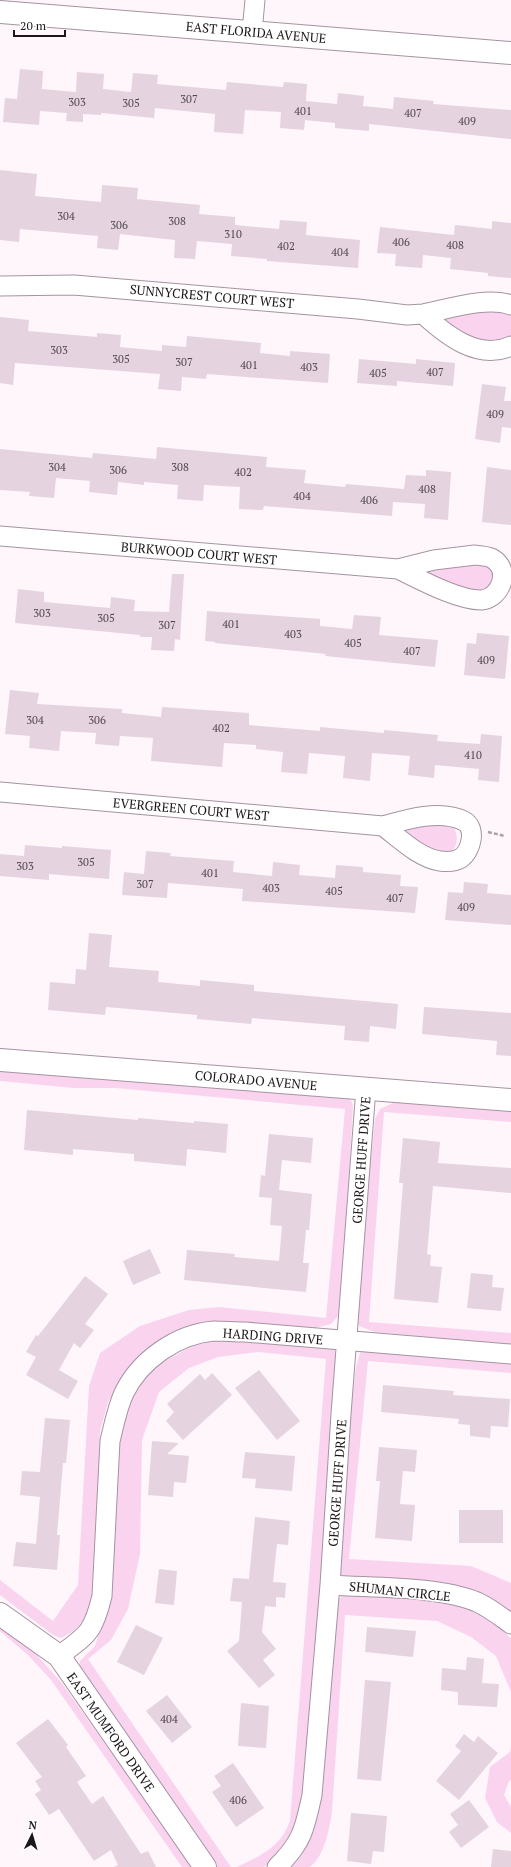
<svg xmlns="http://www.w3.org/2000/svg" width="511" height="1867" viewBox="0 0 511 1867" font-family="'PT Serif',serif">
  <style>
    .grass { fill: #fad4ef }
    .building { fill: #e6d3e0 }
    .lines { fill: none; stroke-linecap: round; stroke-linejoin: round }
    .street-casing { stroke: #a593a0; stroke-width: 21 }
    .secondary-casing { stroke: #a593a0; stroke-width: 24 }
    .path { stroke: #aaa2a7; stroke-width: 2.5; stroke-dasharray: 4 2; stroke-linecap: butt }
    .street { stroke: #fff; stroke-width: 19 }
    .secondary { stroke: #fff; stroke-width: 22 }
    .labels { text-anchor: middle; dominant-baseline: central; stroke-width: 3.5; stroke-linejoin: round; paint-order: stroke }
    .number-label { font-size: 11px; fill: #4e454c }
    .street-label { font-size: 13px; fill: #1c161a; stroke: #fff }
  </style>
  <rect width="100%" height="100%" fill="#fef6fb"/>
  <path class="grass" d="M492 309 511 312V339L479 343 439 319Z
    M480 560 492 569V584L485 590 473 593 420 573Z
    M452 824C460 837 459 851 442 856L406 836 407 827Z
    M0 1069 342 1096 350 1098 353 1105 343 1288 339 1315 331 1324 311 1329 225 1321 199 1325 119 1385 108 1402 100 1431 94 1598C85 1618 81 1629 61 1638L53 1635 0 1595V1580L53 1621 78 1585 89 1386 100 1353 140 1326 189 1310 219 1307 326 1318 345 1109 115 1088H74L0 1081Z
    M397 1101 511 1110V1122L384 1112 369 1322 511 1333V1345L375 1332 359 1326 355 1315 375 1119 380 1109Z
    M227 1338 330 1347 335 1350 340 1366 309 1768 296 1829 285 1846 272 1861 264 1867H237C260 1856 281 1847 290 1821L326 1359 259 1352 218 1357 189 1368 159 1392 142 1440 140 1554 128 1609 111 1640 88 1659 231 1867H217L182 1819 79 1666 80 1661 95 1646 106 1611 118 1438 128 1399 144 1375 167 1360 196 1344Z
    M364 1350 511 1363V1373L368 1361 349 1559 471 1566 511 1583V1622L501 1612 344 1578 339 1575 338 1518 356 1367 360 1353Z
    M351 1591 444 1598 493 1618 511 1639V1692L496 1656 471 1637 437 1621 345 1615 332 1812C329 1830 325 1855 310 1867H292C307 1852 309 1841 313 1821L335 1601Z
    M0 1623 35 1653 61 1682 193 1867H182L51 1680 29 1656 0 1631Z
    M511 1746V1780L509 1781 504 1795 511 1807V1833L497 1822 485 1798 490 1767 510 1752Z"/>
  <path class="building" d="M20 69 43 71 42 89 76 92 77 72 104 74 103 89 131 92 133 73 158 75 157 84 226 90 227 82 283 87 284 82 307 84 306 101 337 104 338 93 364 96 363 106 393 109 394 97 434 101 433 104 511 110V139L369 124V131L335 128V123L305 120 304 130 280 128 281 112 245 110 243 134 214 132 215 114 155 108 154 118 101 113V115L83 114V122L66 121 67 113 40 111 39 125 3 122 5 98 17 99Z
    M0 170 37 174 35 196 101 202 102 185 138 188 137 199 200 205 199 214 235 217V225L279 229 280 220 307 222 306 235 360 240 358 268 267 261V259L231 256 232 244 197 241 195 259 174 258 175 240 120 234 118 250 97 248 98 236 20 229 19 242 0 240Z
    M492 221 511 223V278L488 276V273L450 269 451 258 423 255 422 268 395 266 396 254 377 253 380 227 454 235 455 225 492 229Z
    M0 317 29 320 28 331 97 337V333L121 335 120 347 162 351V345L186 347 187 336 261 343 260 353 290 356V351L330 354 328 383 207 374 206 379 182 377 181 391 158 389 160 374 15 363 13 385 0 383Z
    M359 359 416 364V359L455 363 453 386 397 381V386L357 383Z
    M482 384 506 387 504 401H511V428L502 427 500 443 475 439Z
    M157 447 267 457 266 467 306 470 304 483 345 487 346 484 404 489 406 475 426 476V470L451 472 448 520 424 518 425 504 393 502 392 516 264 506 263 510 239 509 240 487 204 485 203 501 177 499 178 485 144 482V485L118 482 117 495 89 492 90 481 56 478 54 498 29 496 30 492 0 490V449L92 458 93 453 156 459Z
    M487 467 511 470V525L482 522Z
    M172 574H184L180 640 175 639 174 651 151 650 152 637H140V635L15 623 18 589 44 592V602L110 608 111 597 135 600 134 611 169 612Z
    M207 611 320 619V626L352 629 354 615 381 617 379 635 438 640 435 667 325 656 326 654 215 643V642L205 641Z
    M477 633 509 636 505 679 464 675 467 643 476 644Z
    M10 690 39 693 37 704 122 709V713L161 717 162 707 249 713V725L320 731V727L384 733V730L438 735 437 741 480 744 481 734 502 736 499 782 478 780 479 769 435 765 434 778 408 775 410 756 372 753 370 781 343 778 345 756 309 753 307 774 281 772 283 752 256 749V745L224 743 222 767 151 761 153 738 120 736 119 746 95 744 96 733 61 731 59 751 29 748 30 736 5 734Z
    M25 845 62 848V846L111 850 109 879 49 874V880L0 876V854L24 856Z
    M146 851 171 853 170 856 234 861 233 872 272 876 273 862 300 865 299 875 335 878 336 865 363 867V872L401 875 400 886 418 887 415 913 242 901 243 889 168 883 167 898 122 895 124 872 144 874Z
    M464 882 488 884 487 893 511 895V925L445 920 448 892 463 893Z
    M89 933 112 935 109 967 159 971 158 982 200 986V980L254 985V991L398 1004 396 1029 370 1026 369 1042 344 1040 345 1026 252 1018 251 1024 197 1019V1015L106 1007 105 1015 48 1010 50 982 75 984 76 969 86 970Z
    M424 1007 511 1013V1056L496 1055 497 1041 422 1034Z
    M27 1110 138 1120V1118L194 1123V1121L228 1124 226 1153 187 1149 186 1166 134 1161V1154L73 1149V1155L24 1150Z
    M269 1134 313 1138 311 1163 282 1160 279 1190 312 1194 309 1230H306L303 1263H309L306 1292 184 1280 187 1250 235 1254 234 1257 279 1261 282 1226 270 1225 272 1198 259 1197 261 1175 265 1176Z
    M403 1138 440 1142 438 1163 511 1168V1193L433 1186 427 1254 431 1255 430 1266 442 1267 438 1303 394 1299 403 1183H399Z
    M150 1249 161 1273 133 1285 123 1261Z
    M471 1273 493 1275 492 1287 504 1288 501 1311 467 1308Z
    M85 1276 108 1294 85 1324 94 1330 80 1348 74 1343 59 1370 78 1381 68 1399 26 1375 36 1357 26 1352 36 1335 38 1336Z
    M259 1370 300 1421 277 1440 235 1388Z
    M212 1373 232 1395 183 1440 166 1421 174 1412 167 1404 200 1374 205 1380Z
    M383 1385 454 1391 453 1395 510 1399 508 1427 491 1426 490 1438 470 1436V1425L458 1424 459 1419 381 1412Z
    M45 1418 70 1420 66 1463H63L57 1535H60L57 1570 13 1566 16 1542 36 1544 40 1497 20 1495 22 1471 40 1472Z
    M152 1441 179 1443 167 1454 189 1456 186 1483 174 1482 173 1497 148 1495Z
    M379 1447 417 1450 415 1472 403 1471 400 1504 415 1505 412 1541 375 1538 380 1481H376Z
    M245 1452 295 1456 292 1491 255 1488 256 1479 242 1478Z
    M459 1510H503V1543H459Z
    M255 1517 290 1521 288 1545 277 1544 273 1582 286 1583 285 1598 276 1597V1607L265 1606 262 1632 276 1649 263 1660 275 1675 259 1688 227 1651 239 1641 242 1602 230 1601 233 1578 249 1579Z
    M159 1569 177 1571 174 1605 155 1603Z
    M136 1625 163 1638 144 1675 117 1662Z
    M367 1627 416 1631 413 1657 365 1652Z
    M467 1657 484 1659 482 1683 499 1684 497 1707 458 1705V1692L441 1690 442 1668 466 1670Z
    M365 1680 391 1682 381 1781 357 1779Z
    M167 1695 192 1727 172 1743 146 1711Z
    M241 1703 269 1706 266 1748 238 1746Z
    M48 1719 68 1745 66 1747 86 1776 77 1782 92 1804 103 1796 141 1854 148 1851 156 1867H114L118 1865 111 1850 94 1861 59 1809 49 1815 35 1794 41 1790 35 1781 42 1777 16 1743Z
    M464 1734 474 1742 478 1736 498 1753 459 1800 436 1781 461 1751 455 1746Z
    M233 1763 264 1808 236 1827 212 1792 221 1786 214 1776Z
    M469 1800 489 1827 461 1848 449 1832 458 1825 450 1814Z
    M351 1813 387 1816 384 1852 373 1851 371 1864 347 1861Z
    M493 1849 511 1851V1867H491Z"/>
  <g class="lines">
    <defs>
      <path id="street" d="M252 32 255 0
        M0 286 74 285 358 309 407 315 423 314
        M511 305C487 296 448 309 423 314 446 335 478 361 511 346
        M0 536 398 569
        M475 555C481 556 489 556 493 559 511 570 501 598 482 600 459 601 419 579 398 569L434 560Z
        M0 792 383 826C407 819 441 809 464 821 477 828 471 851 461 858 455 862 447 862 440 861 419 858 399 838 383 826
        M330 1585C373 1588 439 1586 477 1602 490 1608 500 1616 511 1624
        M59 1656C88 1634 93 1633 102 1596L110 1441C114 1425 117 1408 124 1393 140 1360 177 1334 214 1331 224 1331 235 1332 245 1332L511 1354
        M277 1867C302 1843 305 1828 312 1795L330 1585 341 1414 366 1088"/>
      <path id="secondary" d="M0 12 511 53
        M0 1060 511 1100
        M0 1614 59 1656 205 1867"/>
    </defs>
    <use href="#street" class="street-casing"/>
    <use href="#secondary" class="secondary-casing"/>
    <path class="path" d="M488 832 505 836"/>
    <use href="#street" class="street"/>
    <use href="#secondary" class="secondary"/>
  </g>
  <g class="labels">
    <g class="number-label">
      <text x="189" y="99">307</text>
      <text x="77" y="102">303</text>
      <text x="131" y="103">305</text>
      <text x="303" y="111">401</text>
      <text x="413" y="113">407</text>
      <text x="467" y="121">409</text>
      <text x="66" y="216">304</text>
      <text x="177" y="221">308</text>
      <text x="119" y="225">306</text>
      <text x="233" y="234">310</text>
      <text x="401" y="242">406</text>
      <text x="455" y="245">408</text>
      <text x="286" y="246">402</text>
      <text x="340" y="252">404</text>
      <text x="59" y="350">303</text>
      <text x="121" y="359">305</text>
      <text x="184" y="362">307</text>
      <text x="249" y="365">401</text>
      <text x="309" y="367">403</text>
      <text x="435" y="372">407</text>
      <text x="378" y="373">405</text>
      <text x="495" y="414">409</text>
      <text x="57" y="467">304</text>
      <text x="180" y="467">308</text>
      <text x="118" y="470">306</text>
      <text x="243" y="472">402</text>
      <text x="427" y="489">408</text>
      <text x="302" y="496">404</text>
      <text x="369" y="500">406</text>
      <text x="42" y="613">303</text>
      <text x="106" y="618">305</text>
      <text x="231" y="624">401</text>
      <text x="167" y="625">307</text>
      <text x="293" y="634">403</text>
      <text x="353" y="643">405</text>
      <text x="412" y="651">407</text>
      <text x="486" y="660">409</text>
      <text x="35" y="720">304</text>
      <text x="97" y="720">306</text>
      <text x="221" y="728">402</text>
      <text x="473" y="755">410</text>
      <text x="86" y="862">305</text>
      <text x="25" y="866">303</text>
      <text x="210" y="873">401</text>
      <text x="145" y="884">307</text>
      <text x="271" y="888">403</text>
      <text x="334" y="891">405</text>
      <text x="395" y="898">407</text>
      <text x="466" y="907">409</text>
      <text x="169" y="1719">404</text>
      <text x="238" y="1800">406</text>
    </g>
    <g class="street-label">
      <text transform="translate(256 32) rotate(5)">EAST FLORIDA AVENUE</text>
      <text transform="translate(212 296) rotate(5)">SUNNYCREST COURT WEST</text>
      <text transform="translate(199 553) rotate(5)">BURKWOOD COURT WEST</text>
      <text transform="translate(191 809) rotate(5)">EVERGREEN COURT WEST</text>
      <text transform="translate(256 1080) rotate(5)">COLORADO AVENUE</text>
      <text transform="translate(361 1160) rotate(-86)">GEORGE HUFF DRIVE</text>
      <text transform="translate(273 1336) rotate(4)">HARDING DRIVE</text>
      <text transform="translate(337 1483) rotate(-86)">GEORGE HUFF DRIVE</text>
      <text transform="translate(400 1591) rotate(6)">SHUMAN CIRCLE</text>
      <text transform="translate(111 1732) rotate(55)">EAST MUMFORD DRIVE</text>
    </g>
  </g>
  <g transform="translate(32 1835) rotate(5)" stroke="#ffffff" stroke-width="3" paint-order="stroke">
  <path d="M0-3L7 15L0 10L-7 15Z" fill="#1c161a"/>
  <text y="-6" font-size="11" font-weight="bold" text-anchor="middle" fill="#1c161a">N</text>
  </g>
  <path d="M14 30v6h51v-6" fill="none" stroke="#1c161a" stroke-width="2"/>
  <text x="20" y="30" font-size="12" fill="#1c161a" stroke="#ffffff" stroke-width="3" paint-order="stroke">20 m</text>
</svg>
